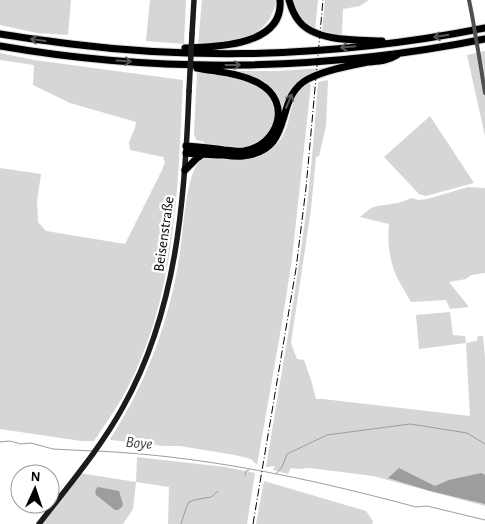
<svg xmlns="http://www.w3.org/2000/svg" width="485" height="524" viewBox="0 0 485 524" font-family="'Alegreya Sans',sans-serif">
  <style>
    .green { fill: #d6d6d6 }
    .water { fill: #9d9d9d }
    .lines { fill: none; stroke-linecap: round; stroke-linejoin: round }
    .stream { stroke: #9d9d9d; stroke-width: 1 }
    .motorway-casing { stroke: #dbdbdb; stroke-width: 9 }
    .minor { stroke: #4f4f4f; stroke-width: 4 }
    .secondary { stroke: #1c1c1c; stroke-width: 5.5 }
    .motorway { stroke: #000; stroke-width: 7 }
    .rail { stroke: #000; stroke-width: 1; stroke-dasharray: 8 2.5 1 2.5; stroke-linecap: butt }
    .minor-bridge { stroke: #4f4f4f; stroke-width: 4 }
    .secondary-bridge { stroke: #1c1c1c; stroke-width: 5.5 }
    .oneway { stroke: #595959 }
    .labels { text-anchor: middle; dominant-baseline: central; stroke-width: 5; stroke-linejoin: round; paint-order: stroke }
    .street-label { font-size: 15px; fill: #000; stroke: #fff }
    .water-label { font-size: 16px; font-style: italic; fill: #3e3e3e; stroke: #fff }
  </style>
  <rect width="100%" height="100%" fill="#fff"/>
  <path class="green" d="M0 0H71L68 35 37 33 0 25Z
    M150 0H186L184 44 146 41Z
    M202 0H276V2C274 8 272 16 268 21 252 43 223 43 198 45Z
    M291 0H318L315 31 302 22Z
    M325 0H369L360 6 343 9 342 35 322 32Z
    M485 51V136L467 55Z
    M0 53 34 60 183 80C178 184 177 291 128 387 119 405 106 423 94 441H81L0 429V168L41 174 37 201 38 222 46 231 125 244 162 170 165 162 163 157 130 150 129 142 135 128 136 122 70 103 33 85 34 65 0 60Z
    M338 67 302 80 281 122 275 96 230 71H278Z
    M197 72C225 74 292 84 271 127 270 130 269 135 266 138 264 141 254 145 250 147 237 150 216 145 204 144V142L196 140 194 134Z
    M328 80 326 126 319 156 316 157 311 209 291 343 297 359 304 360 311 380 316 399H323L470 416 466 343 419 349 416 315 450 312 453 335 465 336 466 343 477 341 478 336H483L485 358V506L373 476 310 468 298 469 291 468 288 474 273 470 275 466 266 467C278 392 292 317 302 242 310 189 314 136 318 82Z
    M307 84H311L292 259 281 329 257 465 251 459 235 455 180 446H164L111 440 110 439C147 383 170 319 180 253 183 233 186 173 200 161 208 154 230 161 241 160 253 160 266 155 275 146 294 130 287 94 307 84Z
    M430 116 474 183 426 196 419 194 384 157Z
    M468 187 485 188V273L471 275 466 279 449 282 469 307 450 309 446 300 411 302C404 289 393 274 391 259 388 248 388 235 389 224L360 217 371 208 378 206 398 203 412 198 418 200 427 199Z
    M137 457 225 467 255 473 247 524H168L169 487 136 482 133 509 123 524H40L79 473 136 482Z
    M264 481 366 511 373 521 372 524H256Z"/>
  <path class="water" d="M399 468 435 486 449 480 481 473 485 475V504L430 491 388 478Z
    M98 487 119 491 123 504 122 507 118 510H115L96 495C95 491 95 489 98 487Z"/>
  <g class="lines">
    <path class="stream" d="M0 442 10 441 21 444 31 443 53 449 93 451
      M97 451C205 456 312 479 416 507L427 506 485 520
      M276 474 282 467 287 454 327 435 410 424 467 433 485 444
      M245 475 246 471 249 470
      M181 524 186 508 189 502 194 500 211 497 218 491"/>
    <defs>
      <path id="motorway" d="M289 0C291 7 294 15 299 21 315 42 358 40 382 41
        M0 34C23 38 47 41 71 44 208 61 349 55 485 28
        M0 46C160 74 326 71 485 39
        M185 48C216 47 284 46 280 0
        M186 146C199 147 212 148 224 150 231 150 237 152 244 151 279 145 292 102 260 84 241 73 217 72 197 68
        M186 153C199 154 211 155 224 155 230 156 237 157 243 156 297 150 272 98 308 79 326 70 348 66 368 62 379 61 387 61 397 55
        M185 170 197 158 203 154"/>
    </defs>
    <use href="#motorway" class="motorway-casing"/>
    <path class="minor" d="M469 0 472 15
      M479 56 485 93"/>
    <path class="secondary" d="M192 34 194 0
      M39 524C68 486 100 449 123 407 177 311 185 199 189 91"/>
    <use href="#motorway" class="motorway"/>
    <path class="rail" d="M253 524 296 269 306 188 323 0"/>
    <path class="minor-bridge" d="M472 15 479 56"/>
    <path class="secondary-bridge" d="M189 91 192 34"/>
  </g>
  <defs><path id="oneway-shaft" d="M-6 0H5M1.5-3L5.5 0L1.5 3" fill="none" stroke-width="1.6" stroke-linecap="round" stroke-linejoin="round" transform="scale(1.25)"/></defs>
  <g class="oneway">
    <use href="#oneway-shaft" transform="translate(441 36) rotate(170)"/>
    <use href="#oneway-shaft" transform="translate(38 40) rotate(-172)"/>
    <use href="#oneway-shaft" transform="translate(348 47) rotate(175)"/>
    <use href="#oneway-shaft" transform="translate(124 61) rotate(4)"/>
    <use href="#oneway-shaft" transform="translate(233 65)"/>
    <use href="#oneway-shaft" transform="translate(289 101) rotate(-67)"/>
  </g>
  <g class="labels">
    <g class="street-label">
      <text transform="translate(164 234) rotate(-82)">Beisenstraße</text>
    </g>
    <g class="water-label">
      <text transform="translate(139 443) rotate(5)">Boye</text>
    </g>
  </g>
  <g transform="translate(35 489) rotate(3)"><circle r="24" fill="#ffffff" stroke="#999999"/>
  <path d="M0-4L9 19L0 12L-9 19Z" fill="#000000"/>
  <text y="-8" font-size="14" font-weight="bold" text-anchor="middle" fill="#000000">N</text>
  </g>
</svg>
